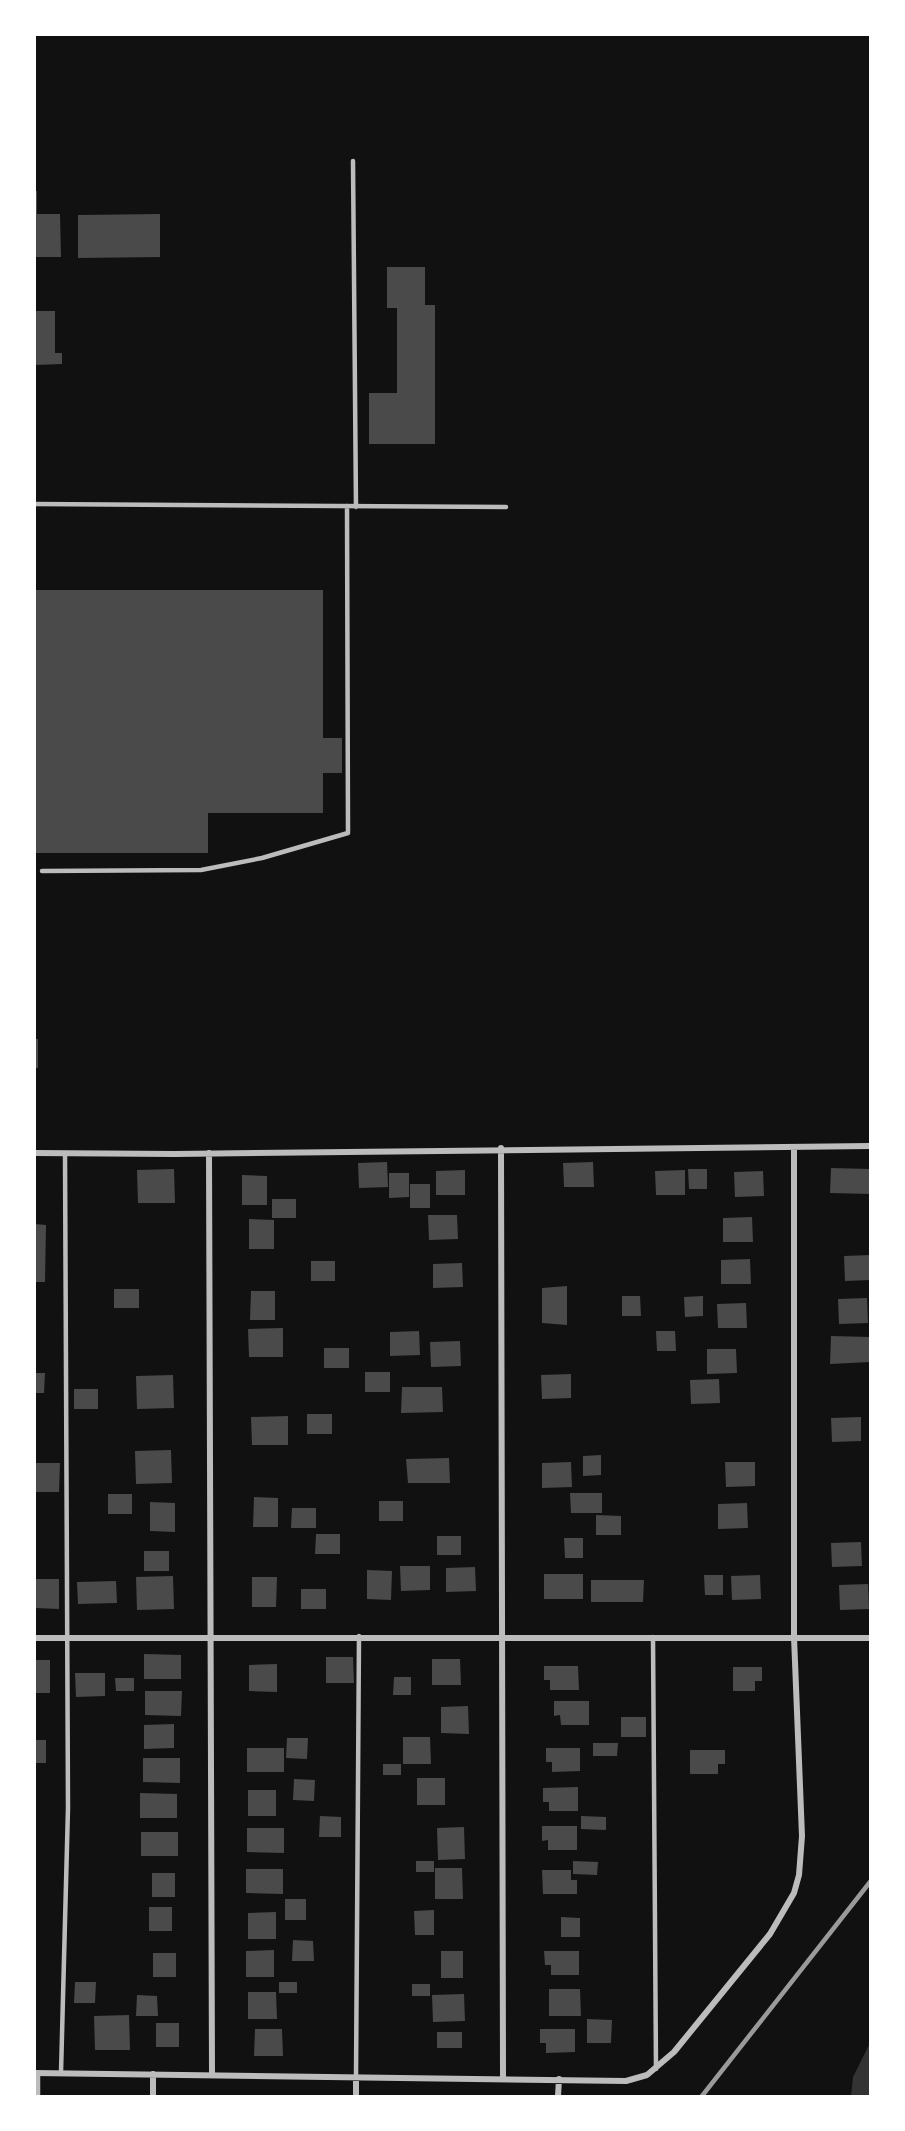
<svg xmlns="http://www.w3.org/2000/svg" width="905" height="2131" viewBox="0 0 905 2131" font-family="'IBM Plex Serif',serif">
  <style>
    .water { fill: #333 }
    .building { fill: #4a4a4a }
    .lines { fill: none; stroke-linecap: round; stroke-linejoin: round }
    .service { stroke: #bcbcbc; stroke-width: 4.5 }
    .minor { stroke: #bcbcbc; stroke-width: 6 }
    .rail { stroke: #9a9a9a; stroke-width: 4.5 }
  </style>
  <rect width="100%" height="100%" fill="#111"/>
  <path class="water" d="M870 2043V2096H851L853 2077Z"/>
  <path class="building" d="M34 191H37V214H60L61 257H34Z
    M160 214V257L78 258V215Z
    M387 267H425V305H435V444H369V393H397V308H387Z
    M34 311H55V353H62V364L35 365Z
    M34 590H323V738H342V773H323V813H208V853H34Z
    M34 1039H38V1068H34Z
    M387 1162 388 1187 359 1188 358 1163Z
    M593 1162 594 1187H564L563 1163Z
    M831 1168 870 1169V1194L830 1193Z
    M174 1169 175 1203H138L137 1170Z
    M688 1169H707V1189H689Z
    M465 1170V1195H436V1171Z
    M685 1170V1195H656L655 1171Z
    M763 1171 764 1196 735 1197 734 1172Z
    M389 1173H409V1197L389 1198Z
    M242 1175 267 1176V1205H242Z
    M410 1184H430V1208H410Z
    M272 1199H296V1218H272Z
    M428 1215H457L458 1239 429 1240Z
    M752 1217 753 1242H723V1218Z
    M249 1219 274 1220V1249H249Z
    M34 1224 46 1225 45 1282H34Z
    M870 1255V1280L845 1281 844 1256Z
    M750 1259 751 1284H721V1260Z
    M311 1261H335V1281H311Z
    M462 1263 463 1287 433 1288V1264Z
    M567 1286V1325L542 1323V1288Z
    M114 1289H139V1308H114Z
    M251 1291H275V1320H250Z
    M622 1296H640L641 1316H622Z
    M703 1296V1316L685 1317 684 1297Z
    M867 1298 868 1323 839 1324 838 1299Z
    M746 1303 747 1328H718L717 1304Z
    M283 1328V1357H249L248 1329Z
    M419 1331 420 1355 390 1356V1332Z
    M656 1331H675L676 1351H657Z
    M831 1336 870 1337V1362L830 1364Z
    M460 1341 461 1366 431 1367 430 1342Z
    M324 1348H349V1368H324Z
    M707 1349H736L737 1373 707 1374Z
    M365 1372H390V1392H365Z
    M34 1373H45L44 1393H34Z
    M571 1374V1398L542 1399 541 1375Z
    M173 1375 174 1408 137 1409 136 1376Z
    M719 1379 720 1403 691 1404 690 1380Z
    M402 1387H442L443 1412 401 1413Z
    M74 1389H98V1409H74Z
    M307 1414H332V1434H307Z
    M288 1416V1445H252L251 1417Z
    M861 1417V1441L832 1442 831 1418Z
    M171 1450 172 1483 136 1484 135 1451Z
    M601 1455V1475L583 1476V1456Z
    M449 1458 450 1483H408L406 1459Z
    M571 1462 572 1487 542 1488V1463Z
    M725 1462H755V1486L726 1487Z
    M36 1463H60L59 1492H36Z
    M570 1493H602V1513H571Z
    M108 1494H132V1514H108Z
    M254 1497 278 1498V1527H253Z
    M379 1501H403V1521H379Z
    M150 1502 175 1503V1532L150 1531Z
    M747 1503 748 1528 718 1529V1504Z
    M292 1508H316V1528H291Z
    M596 1515 621 1516V1535H596Z
    M316 1534H340V1554H315Z
    M437 1536H461V1555H437Z
    M564 1538H583V1558H565Z
    M861 1542 862 1566 832 1567 831 1543Z
    M144 1551H169V1571H144Z
    M400 1566H430V1590L401 1591Z
    M475 1567 476 1591 446 1592V1568Z
    M367 1570 392 1571 391 1600 367 1599Z
    M544 1574H583V1599H544Z
    M704 1575H723V1595H705Z
    M760 1575 761 1599 732 1600 731 1576Z
    M173 1576 174 1609 137 1610 136 1577Z
    M252 1577H277L276 1607H252Z
    M35 1579H59V1609L35 1608Z
    M591 1580H644L643 1602H591Z
    M116 1581 117 1603 78 1604 77 1582Z
    M868 1584 869 1609 840 1610 839 1585Z
    M301 1589H326V1609H301Z
    M144 1654 181 1655V1679H144Z
    M326 1657H353L354 1683H326Z
    M432 1659H460L461 1685H432Z
    M34 1660H50V1693H34Z
    M277 1664V1692L249 1691V1665Z
    M544 1666H578L579 1690H550V1680H544Z
    M733 1667H762V1681H755V1691H733Z
    M75 1673H105V1696L76 1697Z
    M394 1677H411V1695H393Z
    M115 1678H134V1691H116Z
    M145 1691H182L181 1716 145 1715Z
    M554 1701H589V1725H561L560 1715 554 1716Z
    M468 1706 469 1734 441 1733V1707Z
    M621 1717H646V1737H621Z
    M174 1724V1748L144 1749V1725Z
    M403 1737H430L431 1764H403Z
    M287 1738H308L307 1759 286 1758Z
    M34 1740H46V1763H34Z
    M593 1743H618L617 1756H593Z
    M247 1748H284V1772H247Z
    M546 1748H580V1771L552 1772V1762H546Z
    M690 1750H725V1764H718V1774H690Z
    M143 1758H180V1783L143 1782Z
    M383 1764H401V1775H383Z
    M417 1778H445V1805H417Z
    M294 1779 315 1780 314 1801 293 1800Z
    M578 1787V1811H549V1802H543V1788Z
    M248 1790H276V1816H248Z
    M140 1793 177 1794V1818H140Z
    M320 1816 341 1817V1837H319Z
    M581 1816 606 1817V1830L581 1829Z
    M542 1826H577V1850H548V1840L542 1841Z
    M464 1827 465 1859 438 1860 437 1828Z
    M247 1828H284V1853L247 1852Z
    M141 1832H178V1856H141Z
    M416 1861H434V1872H416Z
    M573 1861 598 1862 597 1875 573 1874Z
    M435 1868H462L463 1899H435Z
    M246 1869H283V1894L246 1893Z
    M542 1870H571V1880H577V1894H543Z
    M152 1873H175V1897H152Z
    M285 1899H306V1920H285Z
    M149 1907H172V1931H149Z
    M434 1910V1935H415L414 1911Z
    M276 1912V1939H248V1913Z
    M561 1917 580 1918V1937H561Z
    M293 1940 313 1941 314 1961H292Z
    M274 1950V1977H246V1951Z
    M441 1951H463V1978H441Z
    M544 1951H579V1975H551V1965H545Z
    M153 1953H176V1977H153Z
    M75 1982H96L95 2003H74Z
    M279 1982H297V1993H279Z
    M412 1984H430V1996H412Z
    M549 1989H580L581 2016H549Z
    M248 1992H276L277 2019H248Z
    M464 1994 465 2021 433 2022 432 1995Z
    M137 1995 157 1996 158 2016H136Z
    M129 2015 130 2050H95L94 2016Z
    M587 2019 612 2020 611 2043H587Z
    M156 2023H179V2047H156Z
    M255 2029H282L283 2056H254Z
    M540 2029H575V2052L546 2053V2043H540Z
    M437 2032H462V2048H437Z"/>
  <g class="lines">
    <path class="service" d="M353 161 356 507
      M34 504 506 507
      M42 871 201 870 262 858 348 833 347 506
      M653 1637 656 2069
      M61 2073 68 1808 65 1153
      M356 2077 359 1636
      M38 2096V2073"/>
    <path class="minor" d="M501 1148 503 2077
      M34 1153 175 1154 870 1146
      M209 1153 212 2075
      M34 1638H870
      M34 2073 626 2081 647 2075 674 2052 770 1934 794 1893 799 1875 802 1836 794 1637V1147
      M356 2077V2096
      M153 2096V2074
      M558 2096 559 2079"/>
    <path class="rail" d="M702 2096 870 1882"/>
  </g>
  <rect width="905" height="2131" fill="none" stroke="#ffffff" stroke-width="72"/>
</svg>
